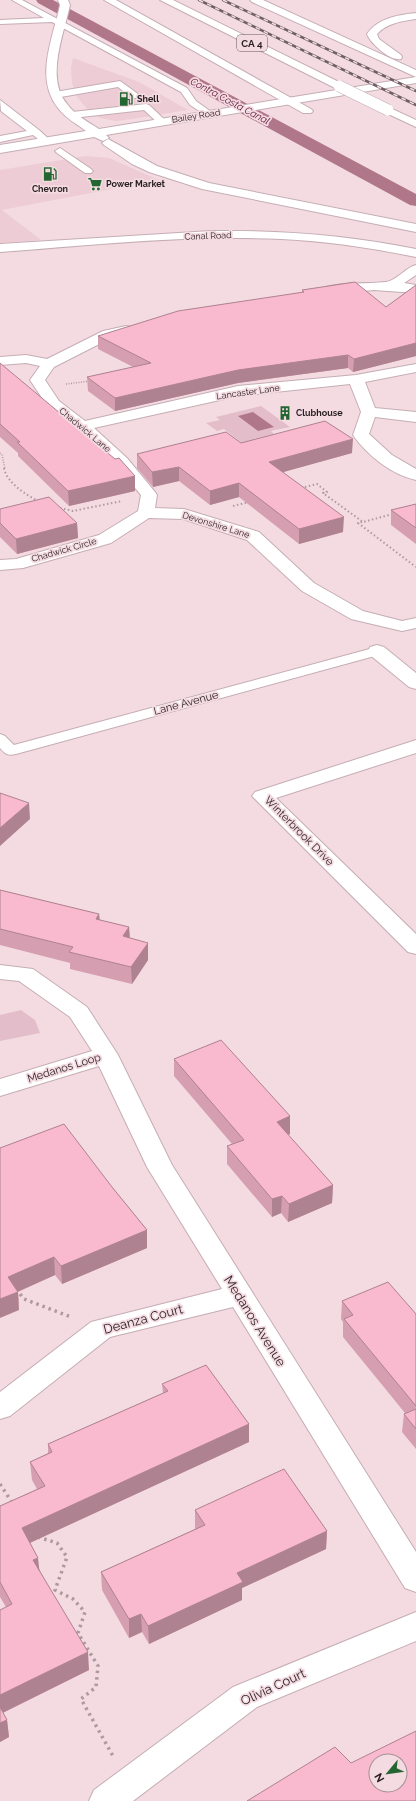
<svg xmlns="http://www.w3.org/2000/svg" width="416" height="1801" viewBox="0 0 416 1801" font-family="Raleway,sans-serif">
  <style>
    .built { fill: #edccd6 }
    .green { fill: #e4bdca }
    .water { fill: #b0768a }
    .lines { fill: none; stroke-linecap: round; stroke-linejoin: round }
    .canal { fill: #b0768a; fill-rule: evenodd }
    .lane-casing { stroke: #c5adb4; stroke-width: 2 }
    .street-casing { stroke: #c5adb4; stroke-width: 2 }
    .secondary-casing { stroke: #c5adb4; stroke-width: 2 }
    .highway-casing { stroke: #c5adb4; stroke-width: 2 }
    .path-far2 { stroke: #ad999f; stroke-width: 1.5; stroke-dasharray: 1 1.5; stroke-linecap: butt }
    .path-far1 { stroke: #ad999f; stroke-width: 2; stroke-dasharray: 1.5 2.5; stroke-linecap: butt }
    .path { stroke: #ad999f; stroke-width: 3.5; stroke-dasharray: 2.5 4; stroke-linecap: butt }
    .lane { fill: #fff; fill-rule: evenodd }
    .street { fill: #fff; fill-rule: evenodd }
    .secondary { fill: #fff; fill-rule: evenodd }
    .highway { fill: #fff; fill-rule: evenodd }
    .rail-casing { stroke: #6d5f63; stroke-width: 2.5 }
    .rail { stroke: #f4dbe2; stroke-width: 1.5; stroke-dasharray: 4.5; stroke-linecap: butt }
    .highway-bridge-casing { stroke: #c5adb4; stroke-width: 12; stroke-linecap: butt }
    .highway-bridge { stroke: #fff; stroke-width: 11 }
    .wall { fill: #d69fb1 }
    .shaded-wall { fill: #ae8290 }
    .building { fill: #f9b9ce; stroke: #ae8290; fill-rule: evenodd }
    .labels { text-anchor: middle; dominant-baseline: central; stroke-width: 3.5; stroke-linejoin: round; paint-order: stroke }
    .far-poi-label { font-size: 9px; font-weight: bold; fill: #281f22; stroke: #f4dbe2; text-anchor: start }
    .far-street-label { font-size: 9px; fill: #281f22; stroke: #f4dbe2 }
    .shield { fill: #f4dbe2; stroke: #65575c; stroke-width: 1 }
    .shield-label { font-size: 10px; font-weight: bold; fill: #281f22 }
    .far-water-label { font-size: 10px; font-style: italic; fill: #570f31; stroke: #f4dbe2 }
    .street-label { font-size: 11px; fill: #281f22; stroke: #f4dbe2 }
    .near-street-label { font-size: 13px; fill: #281f22; stroke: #f4dbe2 }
  </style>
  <rect width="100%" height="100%" fill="#f4dbe2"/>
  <path class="built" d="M73 58 139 82 188 110 132 119 116 121 100 118 89 111 77 97 72 83 71 68Z
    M86 156 109 158 159 180 2 210 41 240 0 243V170Z"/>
  <path class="green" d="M261 406 290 427 271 431 274 434 254 439 256 441 243 444 224 429 217 431 206 423 220 420 216 417Z
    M21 1010 35 1020 40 1033 0 1041V1015Z"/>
  <path class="water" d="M253 412 274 427 258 431 238 416Z"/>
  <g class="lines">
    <path class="canal" d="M36 0H53L416 194V206L410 205 38 3Z"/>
    <defs>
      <path id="lane" d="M12 0H22L187 88 196 101 214 114 210 117 207 116 190 105 181 92 52 22 0 24V20L44 18Z
        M120 81 138 94V98H132L118 87 55 98 51 95 55 92Z
        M0 100 39 130 51 141 49 143H43L33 135 0 142V136L27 131 1 111Z
        M146 104 149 105 165 120 166 122 165 124H159L144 110 72 118 68 115 72 112Z
        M60 148 91 169 93 171 91 173H85L57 153 55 151Z
        M377 647 382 648 384 651 382 654 16 754C8 756 5 754 0 748V734L5 736 14 745Z"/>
      <path id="street" d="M416 265V275L404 283 416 285V293L374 290 331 294 326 293 324 290 326 287C346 282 366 284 386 282 396 281 405 268 416 265Z
        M126 326 131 327 133 330 131 333 113 337 54 367 45 380 59 401 85 421 238 386 356 375 416 364V372L365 382 375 408 416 412V422L375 417 369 434 392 455 416 469V480C391 474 368 456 353 435L361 412 350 384 238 396 94 428 127 458 155 492 157 495 155 508 184 509 259 532 314 583 363 611 402 621 416 618V628L402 631 351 619 302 591 247 540 183 519 149 518 111 543 23 568 0 570V560L16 559 99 535 138 511 141 495 115 464 77 429 48 407 30 380 40 366 26 363 0 365V357L26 355 47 359 103 331Z
        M377 645 384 647 416 673V689L409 687 370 655 368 651 370 647Z
        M416 740V753L276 798 416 934V954L408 952 252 796 255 792Z
        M0 965 33 969 87 1007 118 1055 172 1165 416 1552V1592L405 1588 233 1307 110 1337 10 1416 0 1419V1392L91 1322 222 1289 147 1167 99 1066 0 1096V1079L92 1051 70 1017 19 981 0 979Z
        M416 1612V1641L257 1707 133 1801H89L94 1790 233 1687Z"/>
      <path id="secondary" d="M58 0H68L70 5C64 34 45 78 67 104 75 115 88 122 99 129L416 77V83L106 135 109 138 103 141 94 137 0 153V145L86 131C77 124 65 118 58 108 34 78 53 38 60 5Z
        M211 231C281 230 347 235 416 249V257C372 248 326 241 281 239 187 235 93 245 0 252V244Z"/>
      <path id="highway" d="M104 0H116L311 109 313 111 311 113H303Z
        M160 0H173L343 84 344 86 339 89 335 88Z
        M250 0H263L416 70V77L252 2Z
        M416 13V19C402 21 387 23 377 34L379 39 401 55 402 57 401 59C391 62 370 43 367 34 378 18 398 15 416 13Z
        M388 107 416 120V127L384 112 382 110Z
        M108 139 157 166 209 183 416 224V232L202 189 149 172 132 164 104 145 102 143Z"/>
    </defs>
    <use href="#lane" class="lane-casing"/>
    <use href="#street" class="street-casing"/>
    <use href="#secondary" class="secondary-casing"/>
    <use href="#highway" class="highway-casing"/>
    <path class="path-far2" d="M66 384 91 381
      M0 453 2 455 5 469"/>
    <path class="path-far1" d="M4 468C7 483 25 494 38 501
      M301 488 317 484 327 492 323 493 363 522 393 514
      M233 506 249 502
      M60 508 73 511 122 501
      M362 522 358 523 416 567"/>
    <path class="path" d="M16 1289 24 1299 71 1317
      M0 1484 13 1504
      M38 1537 57 1543 67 1557 55 1590 73 1599 85 1612 78 1633 98 1666 96 1687 81 1699 113 1756"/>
    <use href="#lane" class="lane"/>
    <use href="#street" class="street"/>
    <use href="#secondary" class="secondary"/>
    <use href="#highway" class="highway"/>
    <defs>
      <path id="rail" d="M199 0 416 105
        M223 0 416 91"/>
    </defs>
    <use href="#rail" class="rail-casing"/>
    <use href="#rail" class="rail"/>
    <defs>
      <path id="highway-bridge" d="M339 86 388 110"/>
    </defs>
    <use href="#highway-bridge" class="highway-bridge-casing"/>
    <use href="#highway-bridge" class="highway-bridge"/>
  </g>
  <path class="wall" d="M416 285V356L353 372 348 368 238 383 115 411 88 391 87 377 133 367 98 349V336L302 292V290L386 307Z
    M0 363 135 491 69 506 18 456V453L0 437Z
    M241 443 352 453 283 472 343 532 299 544 239 497 210 505 179 481 153 487 137 468V454Z
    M416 504V544L391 525V510Z
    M0 509 77 523 78 538 17 554 0 537Z
    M0 890 99 914 100 920 129 927 130 938 148 960 132 984 70 969V963L0 945V946Z
    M174 1059 290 1116V1134L288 1135 333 1185 332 1203 288 1222 281 1213 272 1217 227 1164V1146L232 1144 174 1076Z
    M0 1148 112 1187 147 1230V1248L62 1284 55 1275 18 1292 19 1310Z
    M342 1301 416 1314V1449L402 1432 404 1414 405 1413 343 1337V1322L341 1319Z
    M162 1384 249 1424V1442L30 1543 40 1571 89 1670 3 1713 7 1720 9 1737 0 1742V1610L6 1607 0 1597V1506L37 1489 32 1480 30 1462 48 1453V1444L163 1393Z
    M195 1510 327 1531 326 1549 242 1588V1600L149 1644 142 1632 129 1638 102 1590 101 1572 195 1529Z"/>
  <path class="shaded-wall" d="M416 343V356L353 372 354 359Z
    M348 355V368L238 383 115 411V398L238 370Z
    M353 439 352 453 269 476V462Z
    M179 467V481L153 487 152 472Z
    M135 476V491L69 506 68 491Z
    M239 483V497L210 505V491Z
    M344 517 343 532 299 544V529Z
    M77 523 78 538 17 554 16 539Z
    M29 803 30 819 0 846V828Z
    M99 914 100 931 96 919Z
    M129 927 130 944 123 936Z
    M148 943V960L132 984 131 967Z
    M290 1116V1134L276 1140 277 1122Z
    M333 1185 332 1203 288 1222 289 1204Z
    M282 1196 281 1213 272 1217V1199Z
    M147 1230V1248L62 1284 61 1266Z
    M54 1257 55 1275 10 1295 8 1277Z
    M18 1292 19 1310 0 1318V1299Z
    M249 1424V1442L23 1546 22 1528Z
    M327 1531 326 1549 242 1588V1600L149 1644 148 1626 237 1573Z
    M38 1558 40 1576 33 1560Z
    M141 1614 142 1632 129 1638V1619Z
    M88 1652 89 1670 0 1714V1695Z
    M7 1720 9 1737 0 1742V1723Z"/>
  <path class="building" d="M355 282 386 307 416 285V343L354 359 348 355 238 370 115 398 87 377 151 363 98 336 178 311 304 292 302 290Z
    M0 363 115 459 119 458 135 476 68 491 17 442H20L0 424Z
    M325 421 353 439 269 462 344 517 299 529 239 483 210 491 179 467 152 472 137 454 226 432 241 443Z
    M49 497 77 523 16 539 0 523V509Z
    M416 504V528L391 510Z
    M0 793 29 803 0 828Z
    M0 890 99 914 96 919 129 927 123 936 148 943 131 967 69 952 73 947 0 929Z
    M221 1040 290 1116 277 1122 333 1185 289 1204 282 1196 272 1199 227 1146 244 1140 174 1059Z
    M64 1124 112 1187 147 1230 61 1266 54 1257 8 1277 18 1292 0 1299V1148Z
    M388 1282 416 1314V1406L344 1319 353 1315 342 1301Z
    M206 1365 249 1424 22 1528 38 1558 33 1560 88 1652 0 1695V1610L12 1604 0 1582V1506L45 1486 30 1462 52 1452 48 1444 168 1391 162 1384Z
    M416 1409V1429L404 1414Z
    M284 1469 327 1531 237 1573 243 1582 148 1626 141 1614 129 1619 101 1572 205 1525 195 1510Z
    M0 1707 7 1720 0 1723Z
    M416 1731V1801H247L335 1747 351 1763ZM376 1761H400V1785H376Z"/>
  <defs>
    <symbol id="fuel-bare" viewBox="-9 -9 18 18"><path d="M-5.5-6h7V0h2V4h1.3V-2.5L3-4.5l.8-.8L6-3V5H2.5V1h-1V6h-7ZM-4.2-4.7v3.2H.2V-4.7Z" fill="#236631" stroke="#f4dbe2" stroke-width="2.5" paint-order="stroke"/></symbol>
    <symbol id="supermarket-bare" viewBox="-9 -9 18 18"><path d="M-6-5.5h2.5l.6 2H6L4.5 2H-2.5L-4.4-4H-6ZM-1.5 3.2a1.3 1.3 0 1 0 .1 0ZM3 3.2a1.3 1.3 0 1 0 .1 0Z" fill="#236631" stroke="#f4dbe2" stroke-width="2.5" paint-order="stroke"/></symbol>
    <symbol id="building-bare" viewBox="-9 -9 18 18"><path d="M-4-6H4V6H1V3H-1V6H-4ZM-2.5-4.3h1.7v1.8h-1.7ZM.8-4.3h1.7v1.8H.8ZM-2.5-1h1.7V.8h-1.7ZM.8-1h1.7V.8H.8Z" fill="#236631" stroke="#f4dbe2" stroke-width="2.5" paint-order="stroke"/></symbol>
  </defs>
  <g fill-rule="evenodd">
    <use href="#fuel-bare" x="116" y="89" width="20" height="20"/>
    <use href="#fuel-bare" x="40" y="164" width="20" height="20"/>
    <use href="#supermarket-bare" x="85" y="174" width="20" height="20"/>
    <use href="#building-bare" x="275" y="403" width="20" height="20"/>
  </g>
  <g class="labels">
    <g class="far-poi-label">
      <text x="137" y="99">Shell</text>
      <text x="106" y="184">Power Market</text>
      <text x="50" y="189" text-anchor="middle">Chevron</text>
      <text x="296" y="413">Clubhouse</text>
    </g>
    <g class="far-street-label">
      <text transform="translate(196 116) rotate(-9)">Bailey Road</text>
      <text transform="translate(208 236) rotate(-2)">Canal Road</text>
      <text transform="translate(248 392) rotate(-8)">Lancaster Lane</text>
      <text transform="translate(85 430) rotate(40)">Chadwick Lane</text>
      <text transform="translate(216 525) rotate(17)">Devonshire Lane</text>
      <text transform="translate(64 550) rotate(-16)">Chadwick Circle</text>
    </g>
    <rect class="shield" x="237" y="35" width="30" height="16" rx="3"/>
    <g class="shield-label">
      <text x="252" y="43">CA 4</text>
    </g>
    <g class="far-water-label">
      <text transform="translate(230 101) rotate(28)">Contra Costa Canal</text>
    </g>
    <g class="street-label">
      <text transform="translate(186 703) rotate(-15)">Lane Avenue</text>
      <text transform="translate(299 831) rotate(45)">Winterbrook Drive</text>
      <text transform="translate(64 1068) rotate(-17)">Medanos Loop</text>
    </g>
    <g class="near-street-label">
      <text transform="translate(143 1319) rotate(-15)">Deanza Court</text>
      <text transform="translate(255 1321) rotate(58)">Medanos Avenue</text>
      <text transform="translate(273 1687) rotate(-25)">Olivia Court</text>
    </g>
  </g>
  <g transform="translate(388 1773) rotate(241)"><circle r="19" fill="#f4dbe2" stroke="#a29095"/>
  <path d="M0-3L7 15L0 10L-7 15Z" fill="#236631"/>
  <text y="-6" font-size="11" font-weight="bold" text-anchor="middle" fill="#281f22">N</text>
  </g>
</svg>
